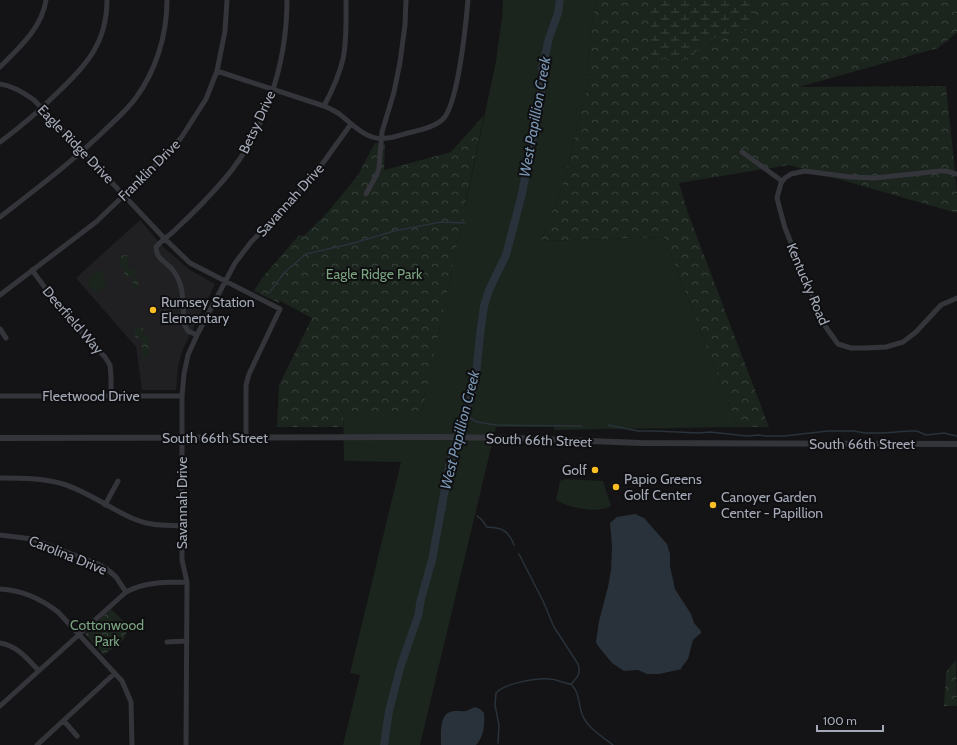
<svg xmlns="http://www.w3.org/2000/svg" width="957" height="745" viewBox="0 0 957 745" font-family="Cabin,sans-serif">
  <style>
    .built { fill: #202023 }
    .grass { fill: #1b241d }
    .forest { fill: url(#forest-crowns) }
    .wetland { fill: url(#wetland-marsh) }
    .water { fill: #29323a }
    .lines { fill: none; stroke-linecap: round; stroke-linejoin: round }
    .stream { stroke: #29323a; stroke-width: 1.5 }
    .river { stroke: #29323a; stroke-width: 8 }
    .minor { stroke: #34353b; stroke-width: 5 }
    .tertiary { stroke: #34353b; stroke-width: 6 }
    .poi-dot { fill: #fdbe24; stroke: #0f0f11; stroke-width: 1.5 }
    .labels { text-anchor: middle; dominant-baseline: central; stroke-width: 4; stroke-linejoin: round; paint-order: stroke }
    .street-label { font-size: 14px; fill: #a4a9b7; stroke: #0f0f11 }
    .park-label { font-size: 14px; fill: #7aa37f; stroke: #0f0f11 }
    .poi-label { font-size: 14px; fill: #a4a9b7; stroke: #0f0f11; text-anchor: start }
    .water-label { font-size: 15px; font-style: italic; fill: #7996b4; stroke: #0f0f11 }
  </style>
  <defs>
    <pattern id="forest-crowns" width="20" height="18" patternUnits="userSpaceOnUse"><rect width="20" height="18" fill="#1b241d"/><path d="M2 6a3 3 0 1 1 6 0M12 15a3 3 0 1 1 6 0" fill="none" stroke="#39413c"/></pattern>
    <pattern id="wetland-marsh" width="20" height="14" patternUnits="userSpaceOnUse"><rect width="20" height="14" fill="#1b241d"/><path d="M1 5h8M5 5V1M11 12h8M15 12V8" fill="none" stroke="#39413c"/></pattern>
  </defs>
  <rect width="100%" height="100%" fill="#141416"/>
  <path class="built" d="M140 220 162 246 190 270 215 284 183 349 178 366 176 390H142L136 347 76 278Z"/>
  <path class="grass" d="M503 0H596L591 27 587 88 564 181 541 241 664 237 738 427 554 430V427H496L420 745H343L360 675 350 673 401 462 344 461 343 412 422 411 496 61 502 17Z
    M100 269 106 282 105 287 96 293 88 284 89 278Z
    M565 479 603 481 611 506C598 514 569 508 556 500L560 481Z"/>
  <path class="forest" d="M596 0H957V33L938 48 799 87 946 86 957 191V213L789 165 679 183 688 213 769 427H738L664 237 541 241 564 181 587 88 591 27Z
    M484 115 465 206 475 203 462 222 422 412H343V427H277L279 385 312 318 280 301 279 303 254 291 262 278 299 235 304 236 327 213 358 175 375 143 385 144 384 170 451 152Z
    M127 255 128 268H135V277H138V288H133V277H124V269H121L120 256Z
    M143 327V335H149V357H142V339L135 338V328Z
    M111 609 129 626 124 639 104 655 85 634Z
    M956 660 957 706H944L946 672Z"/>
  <path class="wetland" d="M649 0H749L753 10V20L747 29 740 34 721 35 716 37 701 46 692 56 682 61 654 57 651 54 650 51Z"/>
  <path class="water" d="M635 514 644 518 667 544 670 554V566L675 589 691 614 694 623 701 631V633L693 640 688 659 681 668 682 669 659 674H647L638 670 624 671 612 663 598 646 596 642 599 621 608 587 611 570 612 546 610 523 617 517Z
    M475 707 480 709 484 713C485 724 484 737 476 745H441C441 736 439 715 450 712 455 710 461 712 466 711 469 710 472 708 475 707Z"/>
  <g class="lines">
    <path class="stream" d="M269 293 285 272 306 254 354 243 394 231 441 222 465 223
      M465 415 477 422 496 425 582 426
      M608 425 638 431H655L699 433 710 432 747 436 758 435 766 436H784L828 431H854L865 433H883L909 431H917L926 435 944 433 957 436
      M442 506 446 509
      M477 516 481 519 487 527C503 528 508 530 514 545
      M519 554 543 601 554 627 578 664C581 673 578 677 571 684
      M498 743 499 725 495 705 496 693C505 683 536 678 550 679 557 679 564 684 571 684 580 693 578 703 582 714 587 728 603 737 613 745"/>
    <path class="river" d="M384 745 389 711 401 665 418 616 421 599 432 560 449 467 459 431 473 390 476 375 480 335 484 306 489 290 506 255 522 194 530 151 540 108 542 69 549 38 558 13 560 0"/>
    <path class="minor" d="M0 67C19 48 42 28 46 0
      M217 71 324 106C329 108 333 110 338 113 349 121 359 133 372 137 384 141 397 136 408 133 419 130 433 128 442 120 458 107 466 23 468 0
      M0 84C13 86 23 92 34 100L165 239 190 263 280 309 249 374 246 385V437
      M324 106C332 91 339 76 343 59 347 40 346 20 346 0
      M0 142C19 128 37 113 54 96 85 67 107 44 107 0
      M742 152 782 181
      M957 174 946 171H940L875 178 850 177 805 171 791 174 785 178 781 183 777 198 779 206 785 228 825 326 838 344 851 348H866L886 347 903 342 916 332 941 305 957 298
      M366 194 377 174 379 168 382 132 394 92 400 62 405 25 406 0
      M0 217C36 189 72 162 105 130 115 120 126 111 135 99 156 71 167 35 167 0
      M32 270 66 316 105 357 110 365 111 377V395
      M0 295 96 222 161 160 181 138 206 99 217 71 225 31 227 0
      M0 329 6 338
      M197 335 188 331 185 326C181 305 187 288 172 269 165 261 156 259 156 247 162 240 170 235 176 229 192 214 207 199 221 183 265 134 287 64 287 0
      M0 396H182
      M0 478C21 478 43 478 63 484 89 492 110 509 134 519 150 526 166 525 182 526
      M105 505 118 481
      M0 535 32 539 98 564 108 570 116 577 126 592
      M0 589C22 590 40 598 58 612L122 681 131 702 132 745
      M167 642 187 641
      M0 643C17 646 27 658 38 670
      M0 706 126 592C145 582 165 582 187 582
      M64 721 77 736
      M37 745 115 673
      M186 745 187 582 182 560V396L184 374 188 355 197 335 235 263 251 242 288 204 315 174 351 124"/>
    <path class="tertiary" d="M0 438 440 437 513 438 641 443 957 444"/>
  </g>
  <g class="poi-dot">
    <circle cx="153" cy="310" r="4"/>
    <circle cx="595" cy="470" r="4"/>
    <circle cx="616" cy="487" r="4"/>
    <circle cx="713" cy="505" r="4"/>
  </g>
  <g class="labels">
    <g class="street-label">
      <text transform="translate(257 122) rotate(-65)">Betsy Drive</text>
      <text transform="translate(76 144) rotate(46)">Eagle Ridge Drive</text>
      <text transform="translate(149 170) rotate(-45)">Franklin Drive</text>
      <text transform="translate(290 200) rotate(-48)">Savannah Drive</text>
      <text transform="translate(808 284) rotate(67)">Kentucky Road</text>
      <text transform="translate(73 320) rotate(49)">Deerfield Way</text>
      <text x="91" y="396">Fleetwood Drive</text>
      <text x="215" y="438">South 66th Street</text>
      <text transform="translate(539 440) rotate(2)">South 66th Street</text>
      <text x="862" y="444">South 66th Street</text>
      <text transform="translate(182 503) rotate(-90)">Savannah Drive</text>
      <text transform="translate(68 555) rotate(22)">Carolina Drive</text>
    </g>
    <g class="park-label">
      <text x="374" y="274">Eagle Ridge Park</text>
      <text x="107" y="625">Cottonwood<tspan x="107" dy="16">Park</tspan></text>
    </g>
    <g class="poi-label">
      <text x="161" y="302">Rumsey Station<tspan x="161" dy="16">Elementary</tspan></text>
      <text x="587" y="470" text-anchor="end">Golf</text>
      <text x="624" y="479">Papio Greens<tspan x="624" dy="16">Golf Center</tspan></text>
      <text x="721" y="497">Canoyer Garden<tspan x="721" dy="16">Center - Papillion</tspan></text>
    </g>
    <g class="water-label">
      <text transform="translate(535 117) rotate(-80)">West Papillion Creek</text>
      <text transform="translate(460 430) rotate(-76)">West Papillion Creek</text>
    </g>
  </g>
  <path d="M817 725v6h66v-6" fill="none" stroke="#a4a9b7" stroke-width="2"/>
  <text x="823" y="725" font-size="12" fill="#a4a9b7" stroke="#0f0f11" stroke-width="3" paint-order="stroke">100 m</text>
</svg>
